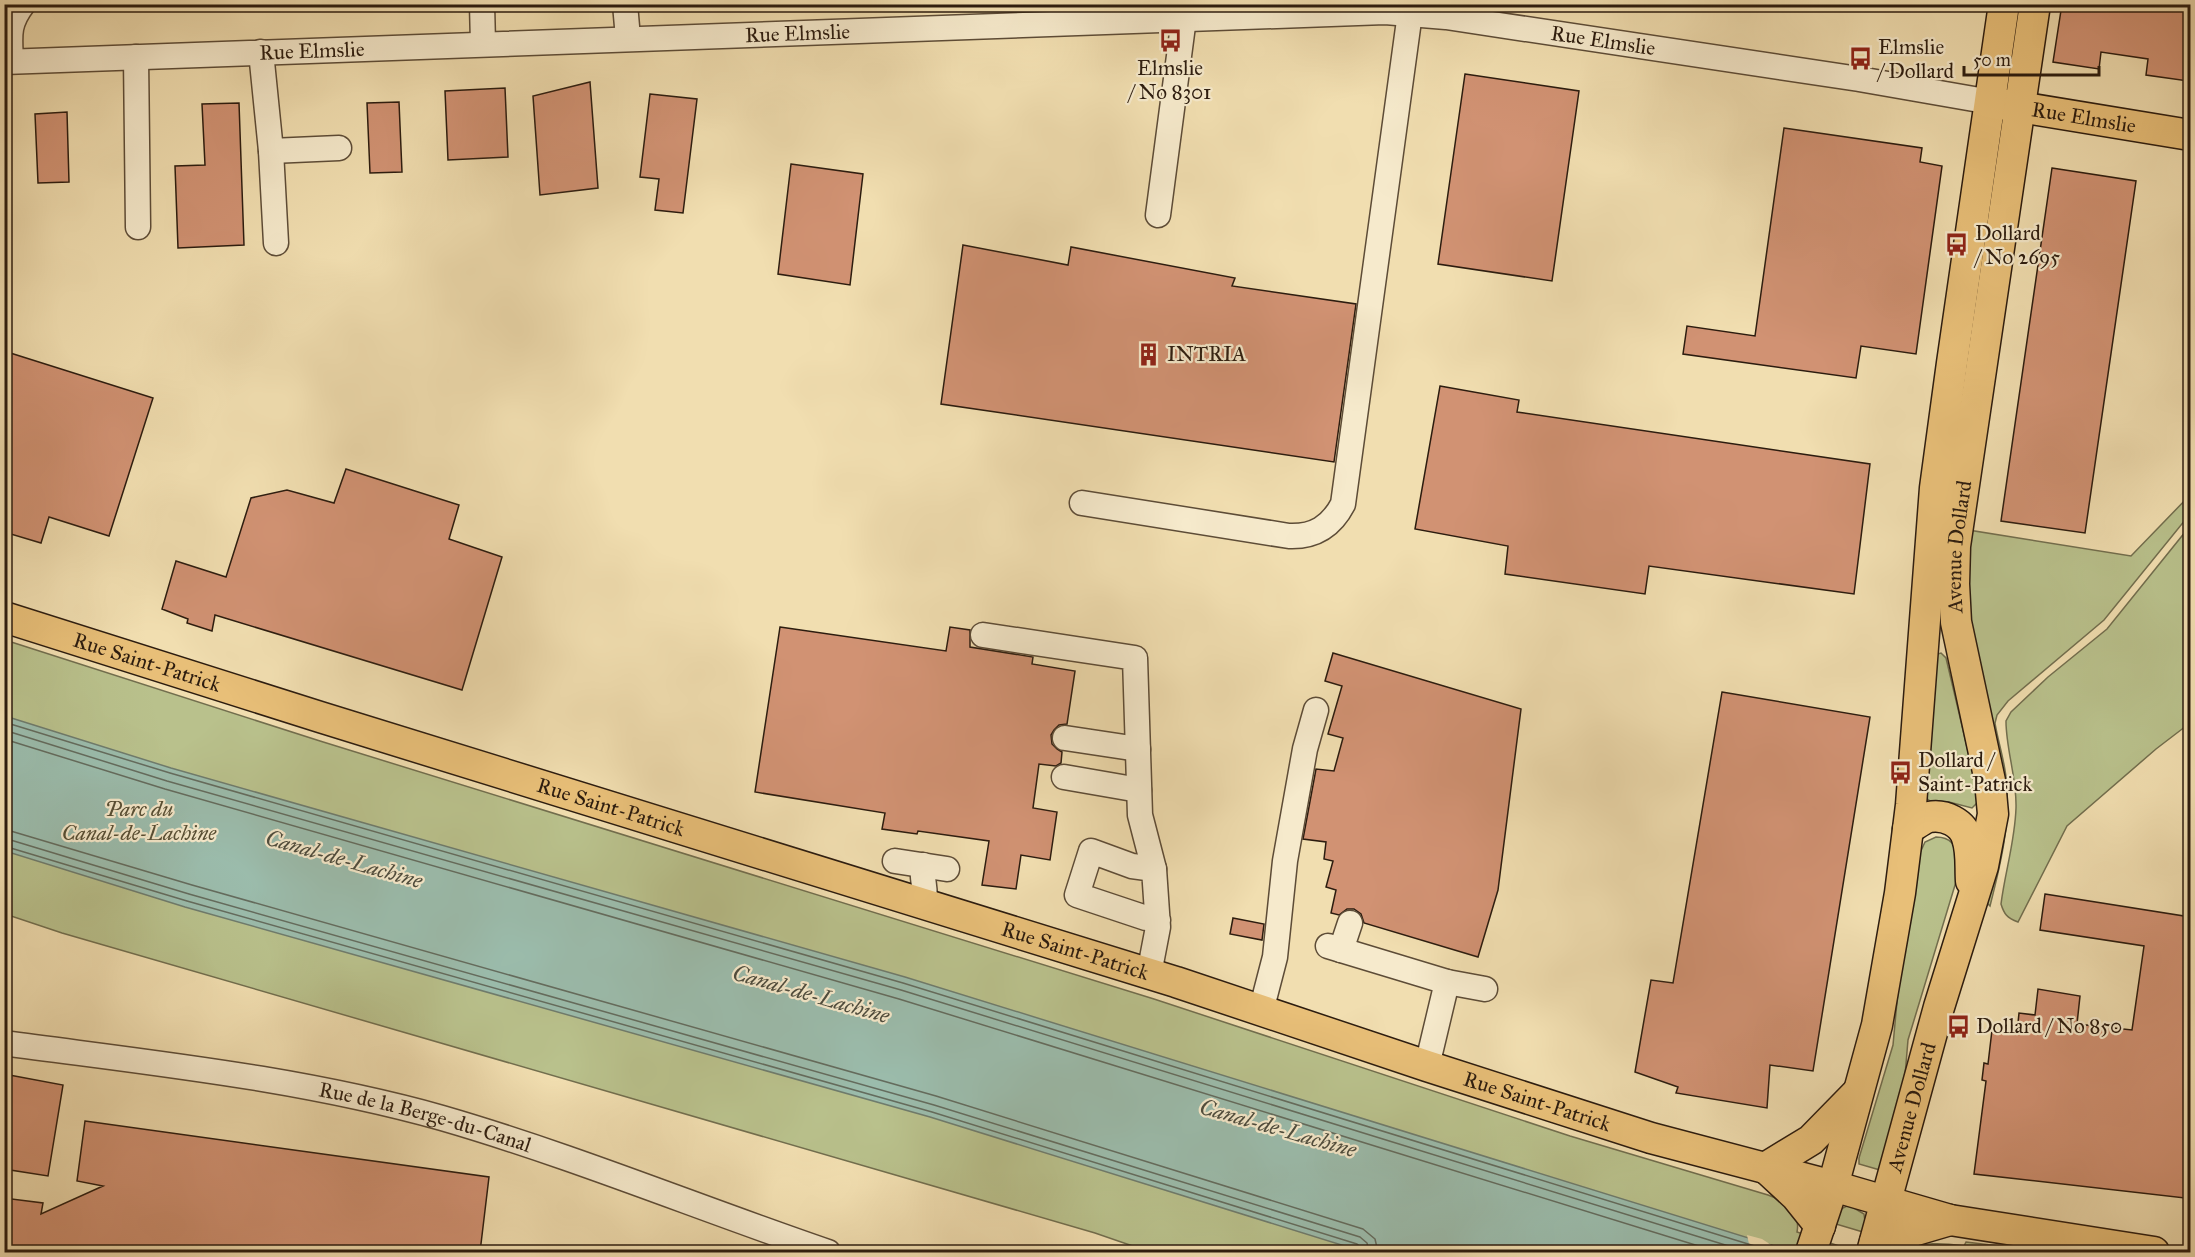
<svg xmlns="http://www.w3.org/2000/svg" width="2195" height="1257" viewBox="0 0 2195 1257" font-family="'IM FELL Great Primer',serif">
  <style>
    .green { fill: #b9c18c; stroke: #726e4e; stroke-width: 1.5 }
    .water { fill: #9bbcac; stroke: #6f7c6d; stroke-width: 1.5 }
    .pier { fill: #f1deb0 }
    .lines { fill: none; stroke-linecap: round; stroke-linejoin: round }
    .shore { stroke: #646c5e; stroke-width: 1.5 }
    .building { fill: #d19273; stroke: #2c1c0f; stroke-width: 1.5 }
    .minor-casing { stroke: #5d4c37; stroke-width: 27 }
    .major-casing { stroke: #2c1c0f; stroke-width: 33 }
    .minor { stroke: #f6eacc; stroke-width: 24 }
    .major { stroke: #e8bf78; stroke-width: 30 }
    .labels { text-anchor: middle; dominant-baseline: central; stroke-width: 4.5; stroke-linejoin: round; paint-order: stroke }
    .street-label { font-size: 21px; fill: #2c1c0f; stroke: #f6eacc }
    .poi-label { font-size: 21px; fill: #2c1c0f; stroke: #f6eacc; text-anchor: start }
    .park-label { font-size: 21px; font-style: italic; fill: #564e34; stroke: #f6eacc }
    .water-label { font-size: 22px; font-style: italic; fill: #4d4c3e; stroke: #f6eacc }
  </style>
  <rect width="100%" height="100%" fill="#f1deb0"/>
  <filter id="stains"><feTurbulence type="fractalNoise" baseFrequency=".00333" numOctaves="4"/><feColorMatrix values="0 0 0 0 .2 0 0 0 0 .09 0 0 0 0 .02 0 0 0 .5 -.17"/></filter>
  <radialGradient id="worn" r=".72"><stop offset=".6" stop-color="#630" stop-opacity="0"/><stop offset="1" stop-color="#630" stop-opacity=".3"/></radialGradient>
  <path class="green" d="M2190 495V514L2104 620 2008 701 1997 715 1995 723C1998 741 2004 759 2006 777 2011 822 2001 863 1990 906L1987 903 1966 607 1968 530 2131 556Z
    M2190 526V723L2156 749 2067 826 2018 922C2007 918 2004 914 2001 904 2005 872 2015 841 2016 808 2017 778 2006 750 2006 721L2011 712 2048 677 2107 629Z
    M5 640 320 741 1154 999 1570 1136 1768 1195C1785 1201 1801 1211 1797 1232L1857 1252H1150L1095 1233 62 933 5 914Z
    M1941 653 1946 658 1979 798 1977 803 1972 808 1949 802 1930 801 1924 796 1934 655Z
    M1936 837C1953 837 1956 848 1962 862L1908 1040 1903 1099 1880 1170 1859 1164V1158L1893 1045 1903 937 1920 853 1925 842Z
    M1849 1205 1864 1214 1865 1222 1863 1232 1836 1224 1841 1209Z
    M1966 1242 2048 1252H1902C1922 1241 1943 1243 1964 1246Z"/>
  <path class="water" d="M5 716 171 768 905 977 1794 1252H1364L930 1117 185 907 5 851Z"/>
  <path class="pier" d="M1747 1235 1762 1239 1782 1252H1758L1749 1244Z"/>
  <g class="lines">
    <path class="shore" d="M4 722 170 773 903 983 1774 1252
      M4 730 167 781 901 990 1748 1252
      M4 739 165 789 899 999 1718 1252
      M4 829 192 885 936 1096 1363 1229 1375 1239 1378 1252
      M4 838 189 894 934 1105 1360 1237 1367 1243 1369 1252
      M4 846 187 901 932 1112 1357 1244 1361 1247 1362 1252"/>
  </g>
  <path class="building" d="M2062 4H2190V64L2188 81 2146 75 2148 59 2101 52 2099 69 2053 62Z
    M1465 74 1579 91 1552 281 1438 264Z
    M590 82 598 188 540 195 533 96Z
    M505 88 508 157 448 160 445 91Z
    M650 94 697 99 683 213 655 210 659 179 640 177Z
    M399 102 402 172 370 173 367 103Z
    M239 103 244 245 178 248 175 166 205 165 202 104Z
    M67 112 69 182 38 183 35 114Z
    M1784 128 1922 148 1920 162 1942 166 1916 354 1861 346 1856 378 1683 354 1687 326 1755 336Z
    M791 164 863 174 850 285 778 274Z
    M2052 168 2136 181 2085 533 2001 521Z
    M963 245 1068 265 1071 247 1235 278 1232 286 1356 304 1334 462 941 404Z
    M4 351 153 398 109 536 49 517 41 543 4 532Z
    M1440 386 1519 400 1517 412 1870 464 1854 594 1649 566 1645 594 1505 574 1508 546 1415 529Z
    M346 469 459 505 449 539 502 557 462 690 215 615 212 631 187 623 188 619 162 609 176 561 226 577 251 498 287 490 334 503Z
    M780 627 946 651 950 627 970 630V647L1033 657 1032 664 1075 671 1067 724 1059 725 1054 730 1051 735 1052 744 1057 749 1062 752 1061 763 1056 766 1039 764 1033 808 1057 812 1050 860 1021 855 1016 889 982 885 989 841 918 831 917 834 882 829 885 813 755 792Z
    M1333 653 1521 709 1498 890 1478 957 1364 923 1361 914 1354 909H1347L1339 915 1331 913 1336 890 1326 887 1333 861 1324 859 1326 842 1303 839 1316 769 1334 771 1343 738 1328 734 1342 686 1325 681Z
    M1722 692 1870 717 1813 1071 1770 1065 1767 1108 1676 1093 1678 1087 1635 1072 1651 980 1673 983Z
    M2045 894 2190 917V1191L2185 1198 1974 1174 1986 1081 1982 1080 1984 1063 1988 1064 1992 1030 2017 1033 2019 1013 2035 1015 2038 989 2080 996 2077 1024 2132 1030 2144 946 2040 930Z
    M1233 918 1264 924 1262 940 1230 934Z
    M4 1074 63 1085 48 1176 4 1169Z
    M85 1121 489 1177 480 1252H4V1198L43 1203 41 1214 103 1186 77 1181Z"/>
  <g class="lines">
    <defs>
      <g id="minor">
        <path d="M482 4 483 44"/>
        <path d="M625 4 628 38"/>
        <path d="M261 52 271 151 276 243"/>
        <path d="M136 57 138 227"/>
        <path d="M11 61C10 37 7 25 23 4"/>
        <path id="s1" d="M4 62 1385 12 1446 17 1859 79 1991 102"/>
        <path d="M271 151 339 148"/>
        <path d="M1158 215 1184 18"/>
        <path d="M1082 503 1289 536C1314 537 1331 527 1343 504L1410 13"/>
        <path d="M983 635 1135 658 1140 815 1154 869"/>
        <path d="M1065 738 1138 749"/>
        <path d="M1064 777 1139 790"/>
        <path d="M895 861 947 869"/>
        <path d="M923 865C921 879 927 890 924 904"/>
        <path d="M1328 946 1447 982 1427 1066"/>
        <path d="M1341 950 1350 923"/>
        <path d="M1149 974 1158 927 1154 869 1132 866 1091 851 1077 895 1146 918 1158 920"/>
        <path d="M1447 982 1485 989"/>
        <path d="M1261 1011 1275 957 1285 861 1305 749 1316 710"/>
        <path id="s2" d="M4 1043C151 1063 300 1078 442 1118 573 1156 699 1208 828 1252"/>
      </g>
      <g id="major">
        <path id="s3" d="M2001 104 2190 135"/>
        <path id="s4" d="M4 617 320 717 1176 982 1427 1066 1651 1138 1833 1186 1950 1220 2154 1252"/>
        <path d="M1908 829C1915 825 1922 819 1929 817 1945 814 1963 823 1967 838 1972 852 1970 867 1971 881"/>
        <path d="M1765 1168 1811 1140 1856 1094"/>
        <path d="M1768 1170 1796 1196 1820 1226"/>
        <path d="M1875 1242 1950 1220"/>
        <path d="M1811 1252 1833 1186 1877 1025 1900 893 1911 805 1935 488 1952 363 2004 4"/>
        <path id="s5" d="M1872 1252 1939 1007 1983 866 1993 814 1990 781 1956 622 1954 584 1955 546 2035 4"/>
      </g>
    </defs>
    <use href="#minor" class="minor-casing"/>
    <use href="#major" class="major-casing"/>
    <use href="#minor" class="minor"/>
    <use href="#major" class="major"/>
  </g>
  <defs>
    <symbol id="bus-bare" viewBox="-9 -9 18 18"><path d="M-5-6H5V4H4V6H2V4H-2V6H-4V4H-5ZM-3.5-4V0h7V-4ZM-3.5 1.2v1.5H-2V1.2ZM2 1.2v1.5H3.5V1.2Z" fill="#8f2418" stroke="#f6eacc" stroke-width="2.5" paint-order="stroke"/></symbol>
    <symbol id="building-bare" viewBox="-9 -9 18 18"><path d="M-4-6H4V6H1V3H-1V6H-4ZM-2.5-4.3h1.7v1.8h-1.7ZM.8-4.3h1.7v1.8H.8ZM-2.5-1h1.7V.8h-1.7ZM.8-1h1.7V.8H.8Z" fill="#8f2418" stroke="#f6eacc" stroke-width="2.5" paint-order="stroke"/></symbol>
  </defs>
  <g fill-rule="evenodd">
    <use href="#bus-bare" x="1154" y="24" width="33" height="33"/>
    <use href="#bus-bare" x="1844" y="42" width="33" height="33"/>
    <use href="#bus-bare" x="1940" y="228" width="33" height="33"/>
    <use href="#building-bare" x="1132" y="338" width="33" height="33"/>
    <use href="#bus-bare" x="1884" y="756" width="33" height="33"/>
    <use href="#bus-bare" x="1942" y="1010" width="33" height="33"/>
  </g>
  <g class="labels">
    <g class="street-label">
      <text stroke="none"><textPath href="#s1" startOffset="794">Rue Elmslie</textPath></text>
      <text stroke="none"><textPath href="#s1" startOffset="1602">Rue Elmslie</textPath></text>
      <text stroke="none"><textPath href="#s1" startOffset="308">Rue Elmslie</textPath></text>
      <text stroke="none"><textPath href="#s3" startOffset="84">Rue Elmslie</textPath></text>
      <text stroke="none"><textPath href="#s5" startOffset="726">Avenue Dollard</textPath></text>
      <text stroke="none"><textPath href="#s4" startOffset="150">Rue Saint-Patrick</textPath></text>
      <text stroke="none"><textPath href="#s4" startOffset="636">Rue Saint-Patrick</textPath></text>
      <text stroke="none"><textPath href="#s4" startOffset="1122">Rue Saint-Patrick</textPath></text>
      <text stroke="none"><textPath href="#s4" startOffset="1608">Rue Saint-Patrick</textPath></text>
      <text stroke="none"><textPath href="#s5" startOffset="150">Avenue Dollard</textPath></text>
      <text stroke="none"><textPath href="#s2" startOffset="428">Rue de la Berge-du-Canal</textPath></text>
    </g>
    <g class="poi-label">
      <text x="1878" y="47">Elmslie<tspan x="1878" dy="24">/ Dollard</tspan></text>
      <text x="1170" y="68" text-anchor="middle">Elmslie<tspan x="1170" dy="24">/ No 8301</tspan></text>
      <text x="1975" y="233">Dollard<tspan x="1975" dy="24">/ No 2695</tspan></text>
      <text x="1167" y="354">INTRIA</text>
      <text x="1918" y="760">Dollard /<tspan x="1918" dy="24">Saint-Patrick</tspan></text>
      <text x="1976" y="1026">Dollard / No 850</text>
    </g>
    <g class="park-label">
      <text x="139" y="809">Parc du<tspan x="139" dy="24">Canal-de-Lachine</tspan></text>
    </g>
    <g class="water-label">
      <text transform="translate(344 859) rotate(16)">Canal-de-Lachine</text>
      <text transform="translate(811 994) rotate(16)">Canal-de-Lachine</text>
      <text transform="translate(1278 1128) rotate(16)">Canal-de-Lachine</text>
    </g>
  </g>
  <rect width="2195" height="1257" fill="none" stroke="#f1deb0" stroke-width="24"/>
  <rect x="6" y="6" width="2183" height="1245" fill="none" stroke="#2c1c0f" stroke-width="3"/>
  <rect x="12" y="12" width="2171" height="1233" fill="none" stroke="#2c1c0f" stroke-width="1.5"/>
  <path d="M1964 66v9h135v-9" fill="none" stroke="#2c1c0f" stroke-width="3"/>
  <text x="1973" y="66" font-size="18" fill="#2c1c0f" stroke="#f6eacc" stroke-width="4.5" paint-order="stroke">50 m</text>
  <rect width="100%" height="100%" filter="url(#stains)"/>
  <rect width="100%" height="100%" fill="url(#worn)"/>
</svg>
